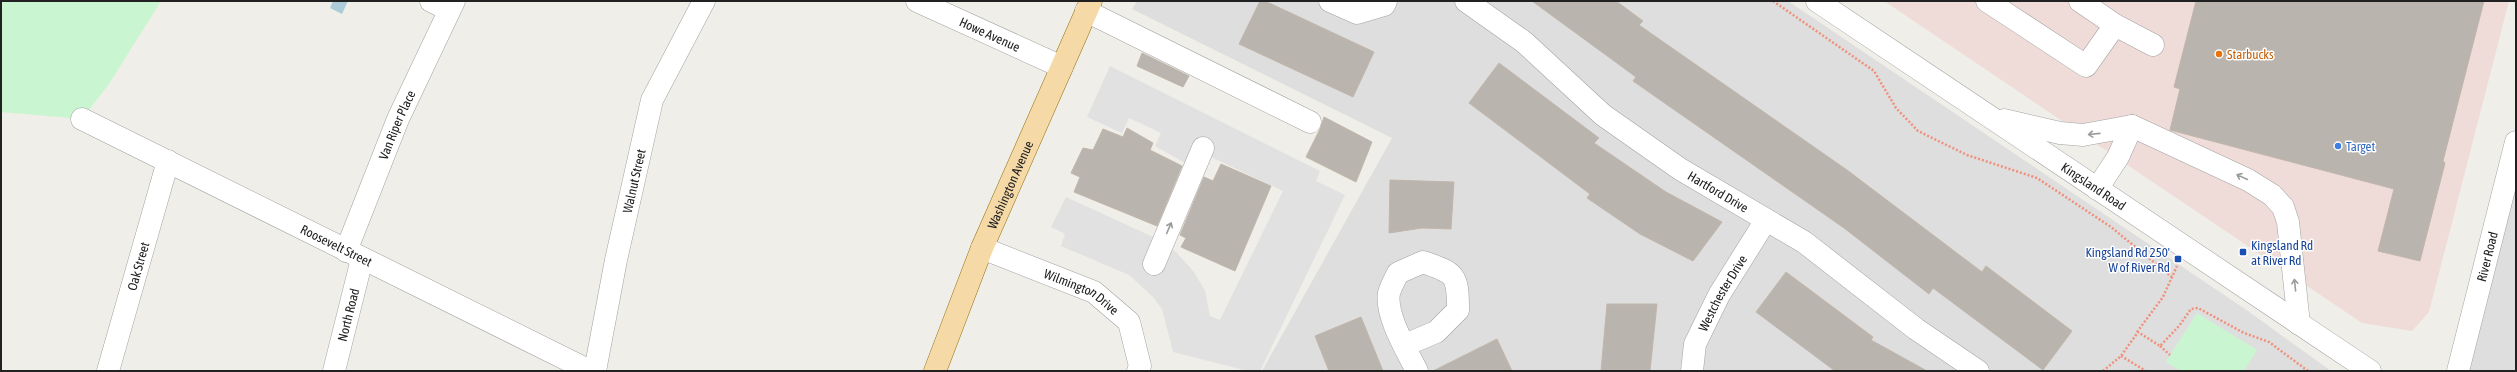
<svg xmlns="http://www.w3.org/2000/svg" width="2517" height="372" viewBox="0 0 2517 372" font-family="'Asap Condensed',sans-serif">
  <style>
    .residential { fill: #dfdede }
    .commercial { fill: #efdcd9 }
    .park { fill: #c9f6d0 }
    .parking { fill: #e1e1e1 }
    .water { fill: #acccda }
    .building { fill: #bab4ae; stroke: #c1b6ab }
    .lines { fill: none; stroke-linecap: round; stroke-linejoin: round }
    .minor-casing { stroke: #a2a2a2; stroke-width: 23 }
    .major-casing { stroke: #926f0c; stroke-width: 23 }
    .path { stroke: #f08f7a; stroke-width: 2.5; stroke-dasharray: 2 2; stroke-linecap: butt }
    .minor { stroke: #fff; stroke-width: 22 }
    .major { stroke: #f5daa8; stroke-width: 22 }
    .oneway { stroke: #9b9b9b }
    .food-dot { fill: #e8710a; stroke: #fff; stroke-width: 1.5 }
    .shop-dot { fill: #3f7fe0; stroke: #fff; stroke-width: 1.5 }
    .transit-dot { fill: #1a4fb4; stroke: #fff; stroke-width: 1.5 }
    .labels { text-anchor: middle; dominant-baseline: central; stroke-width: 3; stroke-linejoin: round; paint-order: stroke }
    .street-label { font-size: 13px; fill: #212121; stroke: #fff }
    .food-label { font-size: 13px; fill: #c56008; stroke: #fff; text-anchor: start }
    .shop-label { font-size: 13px; fill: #366cbe; stroke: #fff; text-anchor: start }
    .transit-label { font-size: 13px; fill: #164399; stroke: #fff; text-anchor: start }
  </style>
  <rect width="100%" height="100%" fill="#f0eee8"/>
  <path class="residential" d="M1137 1H1788L2248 311 2331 371H1262L1392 138 1132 9Z
    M2516 142V371H2458Z"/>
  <path class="commercial" d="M1884 1H2509L2429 312 2412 331 2362 323Z"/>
  <path class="park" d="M1 1H161L109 84 82 119 1 112Z
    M2197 313 2257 350 2244 371H2181L2166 362Z"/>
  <path class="parking" d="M1110 66 1320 171 1316 181 1345 195 1260 371H1248L1173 352 1162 309 1153 297 1129 275 1061 246 1065 234 1051 227 1066 197 1153 237 1176 252 1194 272 1205 291 1210 316 1220 320 1283 191 1192 148 1185 163 1155 146 1161 133 1129 118 1122 133 1087 117Z"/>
  <path class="water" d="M333 1H348L342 14 330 8Z"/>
  <path class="building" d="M1260 1H1265L1374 52 1353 97 1239 44Z
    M1532 1H1616L1643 21 1639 25 1847 170 1982 272 1986 266 2072 331 2043 370 1933 288 1929 294 1844 228 1633 81 1636 77Z
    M2196 1H2484L2443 161 2445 163 2420 261 2378 251 2394 189 2170 130 2180 89 2174 87Z
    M1142 53 1189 76 1183 87 1137 66Z
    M1499 63 1599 138 1594 143 1666 192 1722 222 1693 261 1640 234 1587 198 1590 194 1469 103Z
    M1324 117 1372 142 1356 182 1306 157 1321 127Z
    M1127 128 1153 143 1150 150 1182 166 1157 226 1074 192 1080 177 1071 173 1083 148 1093 150 1103 129 1123 137Z
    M1221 164 1271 186 1235 271 1181 247 1186 238 1180 235 1204 177 1213 181Z
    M1390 180 1454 182 1451 229 1422 228 1389 233Z
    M1786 272 1873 337 1871 340 1927 371H1835L1756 312Z
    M1607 304H1657L1650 371H1601Z
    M1361 317 1383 371H1329L1315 336Z
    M1497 339 1512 371H1433Z"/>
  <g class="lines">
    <defs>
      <g id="minor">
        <path d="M431 1 449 10"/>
        <path id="s1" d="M917 1 1062 67"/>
        <path d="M1330 1 1357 13 1384 5 1386 1"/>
        <path id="s2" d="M1466 1 1524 42 1603 115 1680 169 1804 242 1916 329 1978 371"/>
        <path id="s3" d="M1817 1 2370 371"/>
        <path d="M1987 1 2086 66 2115 25 2153 45"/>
        <path d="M2080 1 2115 25"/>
        <path d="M1086 11 1310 122"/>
        <path id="s4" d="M82 119 590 371"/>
        <path d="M2004 120 2060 133 2083 135 2132 126 2248 180 2272 195 2283 207 2288 222 2299 324"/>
        <path d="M2097 189 2118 157 2132 126"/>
        <path id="s5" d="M982 248 1094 292 1129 322 1140 366 1138 371"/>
        <path id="s6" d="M346 251 398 119 454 1"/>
        <path d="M1154 264 1203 148"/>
        <path d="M1405 345 1436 332 1458 310C1458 275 1456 273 1423 262L1398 273C1395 279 1391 286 1389 293 1385 315 1407 351 1417 371"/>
        <path id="s7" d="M108 371 168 161"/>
        <path id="s8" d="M334 371 362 259"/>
        <path id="s9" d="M595 371 616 260 652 100 704 1"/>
        <path id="s10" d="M1692 371 1695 344 1719 295 1766 220"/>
        <path id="s11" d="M2458 371 2516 142"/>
      </g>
      <g id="major">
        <path id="s12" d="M935 371 982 248 1091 1"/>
      </g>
    </defs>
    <use href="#minor" class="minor-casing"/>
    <use href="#major" class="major-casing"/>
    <path class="path" d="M1773 1 1874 71 1896 108 1918 131 1967 155 2037 178 2111 227 2172 277
      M2137 332 2163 297 2177 266
      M2160 346 2170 355
      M2121 356 2146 371
      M2103 371 2121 356 2138 332 2160 346 2179 326 2191 309 2198 308 2244 333 2269 342 2308 371"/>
    <use href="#minor" class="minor"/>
    <use href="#major" class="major"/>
  </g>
  <defs><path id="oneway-shaft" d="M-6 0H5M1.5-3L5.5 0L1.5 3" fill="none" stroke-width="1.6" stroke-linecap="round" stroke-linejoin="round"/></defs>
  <g class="oneway">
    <use href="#oneway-shaft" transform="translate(2094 134) rotate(174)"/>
    <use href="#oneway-shaft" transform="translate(2242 177) rotate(-155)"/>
    <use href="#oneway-shaft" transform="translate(1169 228) rotate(-67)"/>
    <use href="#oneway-shaft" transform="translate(2295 285) rotate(-96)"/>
  </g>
  <circle class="food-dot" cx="2219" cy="54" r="4"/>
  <circle class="shop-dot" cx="2338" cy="146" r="4"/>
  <g class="transit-dot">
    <rect x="2239" y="248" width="8" height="8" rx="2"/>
    <rect x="2174" y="255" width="8" height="8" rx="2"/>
  </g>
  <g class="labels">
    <g class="street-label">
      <text stroke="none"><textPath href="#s1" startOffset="80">Howe Avenue</textPath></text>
      <text stroke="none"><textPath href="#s6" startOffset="136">Van Riper Place</textPath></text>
      <text stroke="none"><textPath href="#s9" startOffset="194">Walnut Street</textPath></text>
      <text stroke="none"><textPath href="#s12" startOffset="201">Washington Avenue</textPath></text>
      <text stroke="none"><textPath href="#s3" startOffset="333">Kingsland Road</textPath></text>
      <text stroke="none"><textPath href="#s2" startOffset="317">Hartford Drive</textPath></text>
      <text stroke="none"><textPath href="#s4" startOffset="284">Roosevelt Street</textPath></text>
      <text stroke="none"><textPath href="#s11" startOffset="118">River Road</textPath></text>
      <text stroke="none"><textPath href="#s7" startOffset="109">Oak Street</textPath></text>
      <text stroke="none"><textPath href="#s5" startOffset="109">Wilmington Drive</textPath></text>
      <text stroke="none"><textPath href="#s10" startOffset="85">Westchester Drive</textPath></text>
      <text stroke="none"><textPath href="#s8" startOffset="58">North Road</textPath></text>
    </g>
    <g class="food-label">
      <text x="2227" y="54">Starbucks</text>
    </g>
    <g class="shop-label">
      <text x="2346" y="146">Target</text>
    </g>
    <g class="transit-label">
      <text x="2251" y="245">Kingsland Rd<tspan x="2251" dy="15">at River Rd</tspan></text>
      <text x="2170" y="252" text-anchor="end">Kingsland Rd 250'<tspan x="2170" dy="15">W of River Rd</tspan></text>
    </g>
  </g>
  <rect width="2517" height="372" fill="none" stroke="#212121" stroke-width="4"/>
</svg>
